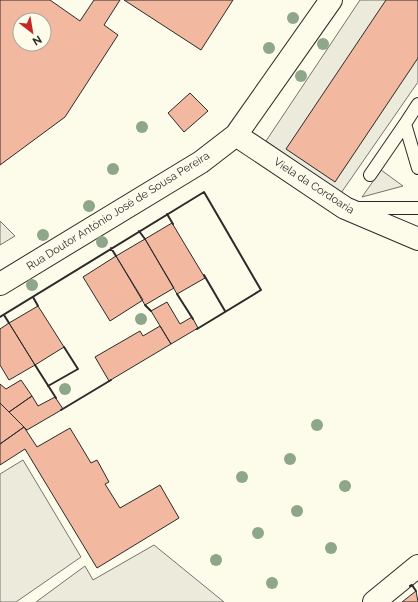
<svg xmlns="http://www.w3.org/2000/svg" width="418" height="602" viewBox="0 0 418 602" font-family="Raleway,sans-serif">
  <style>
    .green { fill: #ecebdb; stroke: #74746e }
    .building { fill: #f2b8a0; stroke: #2b2b2b; fill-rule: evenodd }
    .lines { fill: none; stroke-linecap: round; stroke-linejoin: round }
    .service-casing { stroke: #2b2b2b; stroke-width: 14 }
    .minor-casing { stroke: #2b2b2b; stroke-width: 24 }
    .service { stroke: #fdfbea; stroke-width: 12 }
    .minor { stroke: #fdfbea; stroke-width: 22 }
    .wall { stroke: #2b2b2b; stroke-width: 2 }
    .tree { fill: #8ea78a }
    .labels { text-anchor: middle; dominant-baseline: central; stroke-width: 3; stroke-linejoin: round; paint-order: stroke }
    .street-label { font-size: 11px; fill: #2b2b2b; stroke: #fdfbea }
  </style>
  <rect width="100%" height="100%" fill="#fdfbea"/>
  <path class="green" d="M360 0H418V82L341 193 266 141Z
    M381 170 403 186 362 197Z
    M0 221 15 236 0 245Z
    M23 460 81 557 16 602H0V474Z
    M154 545 224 602H36L85 566 93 580Z"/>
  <path class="building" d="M0 0H50L80 21 94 0H120L104 25 118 35 65 117 0 165ZM20 20H44V44H20Z
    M124 0H233L201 50Z
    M386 0H418V58L335 182 286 149Z
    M190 93 208 111 184 132 168 113Z
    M172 223 205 278 177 294 145 239Z
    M145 239 174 288 145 305 116 256Z
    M116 256 143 300 110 321 83 277Z
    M167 302 180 324 192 317 198 328 171 344 151 311Z
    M38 306 64 347 35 365 9 323Z
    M9 323 35 365 9 380 0 365V329Z
    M160 326 171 344 109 381 95 357 140 331 143 336Z
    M21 380 32 396 9 412 0 403V384L6 389Z
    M32 396 38 406 55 397 63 409 27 430 9 412Z
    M0 403 24 427 0 444Z
    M24 427 37 447 70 428 91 463 97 460 109 482 105 484 120 508 160 485 179 518 97 568 25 449 0 465V444Z
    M416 591 418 602H402Z"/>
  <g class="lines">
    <defs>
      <path id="service" d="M418 104 405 124 418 168
        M370 175 405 124
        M357 208H418"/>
      <path id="minor" d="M236 135 345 208 418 239
        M0 284 201 162 236 135 331 0
        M374 602 418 566"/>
    </defs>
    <use href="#service" class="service-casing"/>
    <use href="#minor" class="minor-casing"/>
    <use href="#service" class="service"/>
    <use href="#minor" class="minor"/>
    <path class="wall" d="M167 214 173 224
      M139 231 145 239
      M111 248 116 256
      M204 275 225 311
      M177 294 193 319
      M33 297 38 306
      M145 305 151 311
      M4 315 9 323
      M0 317 204 192 261 290 197 329
      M35 365 56 398
      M48 386 78 369 64 347
      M61 410 111 380
      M410 586 412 585 416 591"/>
  </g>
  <g class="tree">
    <circle cx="293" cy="18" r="6"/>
    <circle cx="323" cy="44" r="6"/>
    <circle cx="269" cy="48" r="6"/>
    <circle cx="301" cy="76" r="6"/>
    <circle cx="142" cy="127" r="6"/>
    <circle cx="113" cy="169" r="6"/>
    <circle cx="89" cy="206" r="6"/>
    <circle cx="43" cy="235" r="6"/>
    <circle cx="102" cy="242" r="6"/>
    <circle cx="32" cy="285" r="6"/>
    <circle cx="141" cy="319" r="6"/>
    <circle cx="65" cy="389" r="6"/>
    <circle cx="317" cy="425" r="6"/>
    <circle cx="290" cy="459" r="6"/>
    <circle cx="242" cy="477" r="6"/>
    <circle cx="345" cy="486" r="6"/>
    <circle cx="297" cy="511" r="6"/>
    <circle cx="258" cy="533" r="6"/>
    <circle cx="331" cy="548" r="6"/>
    <circle cx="216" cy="560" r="6"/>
    <circle cx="272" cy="583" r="6"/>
  </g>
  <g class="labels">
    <g class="street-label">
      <text transform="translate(314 186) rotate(33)">Viela da Cordoaria</text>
      <text transform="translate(118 211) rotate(-32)">Rua Doutor António José de Sousa Pereira</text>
    </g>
  </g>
  <g transform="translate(32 32) rotate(149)"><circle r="19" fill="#fdfbea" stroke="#a9a89e"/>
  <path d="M0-3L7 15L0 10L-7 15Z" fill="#c62828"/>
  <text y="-6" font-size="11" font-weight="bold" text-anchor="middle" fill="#2b2b2b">N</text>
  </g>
</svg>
